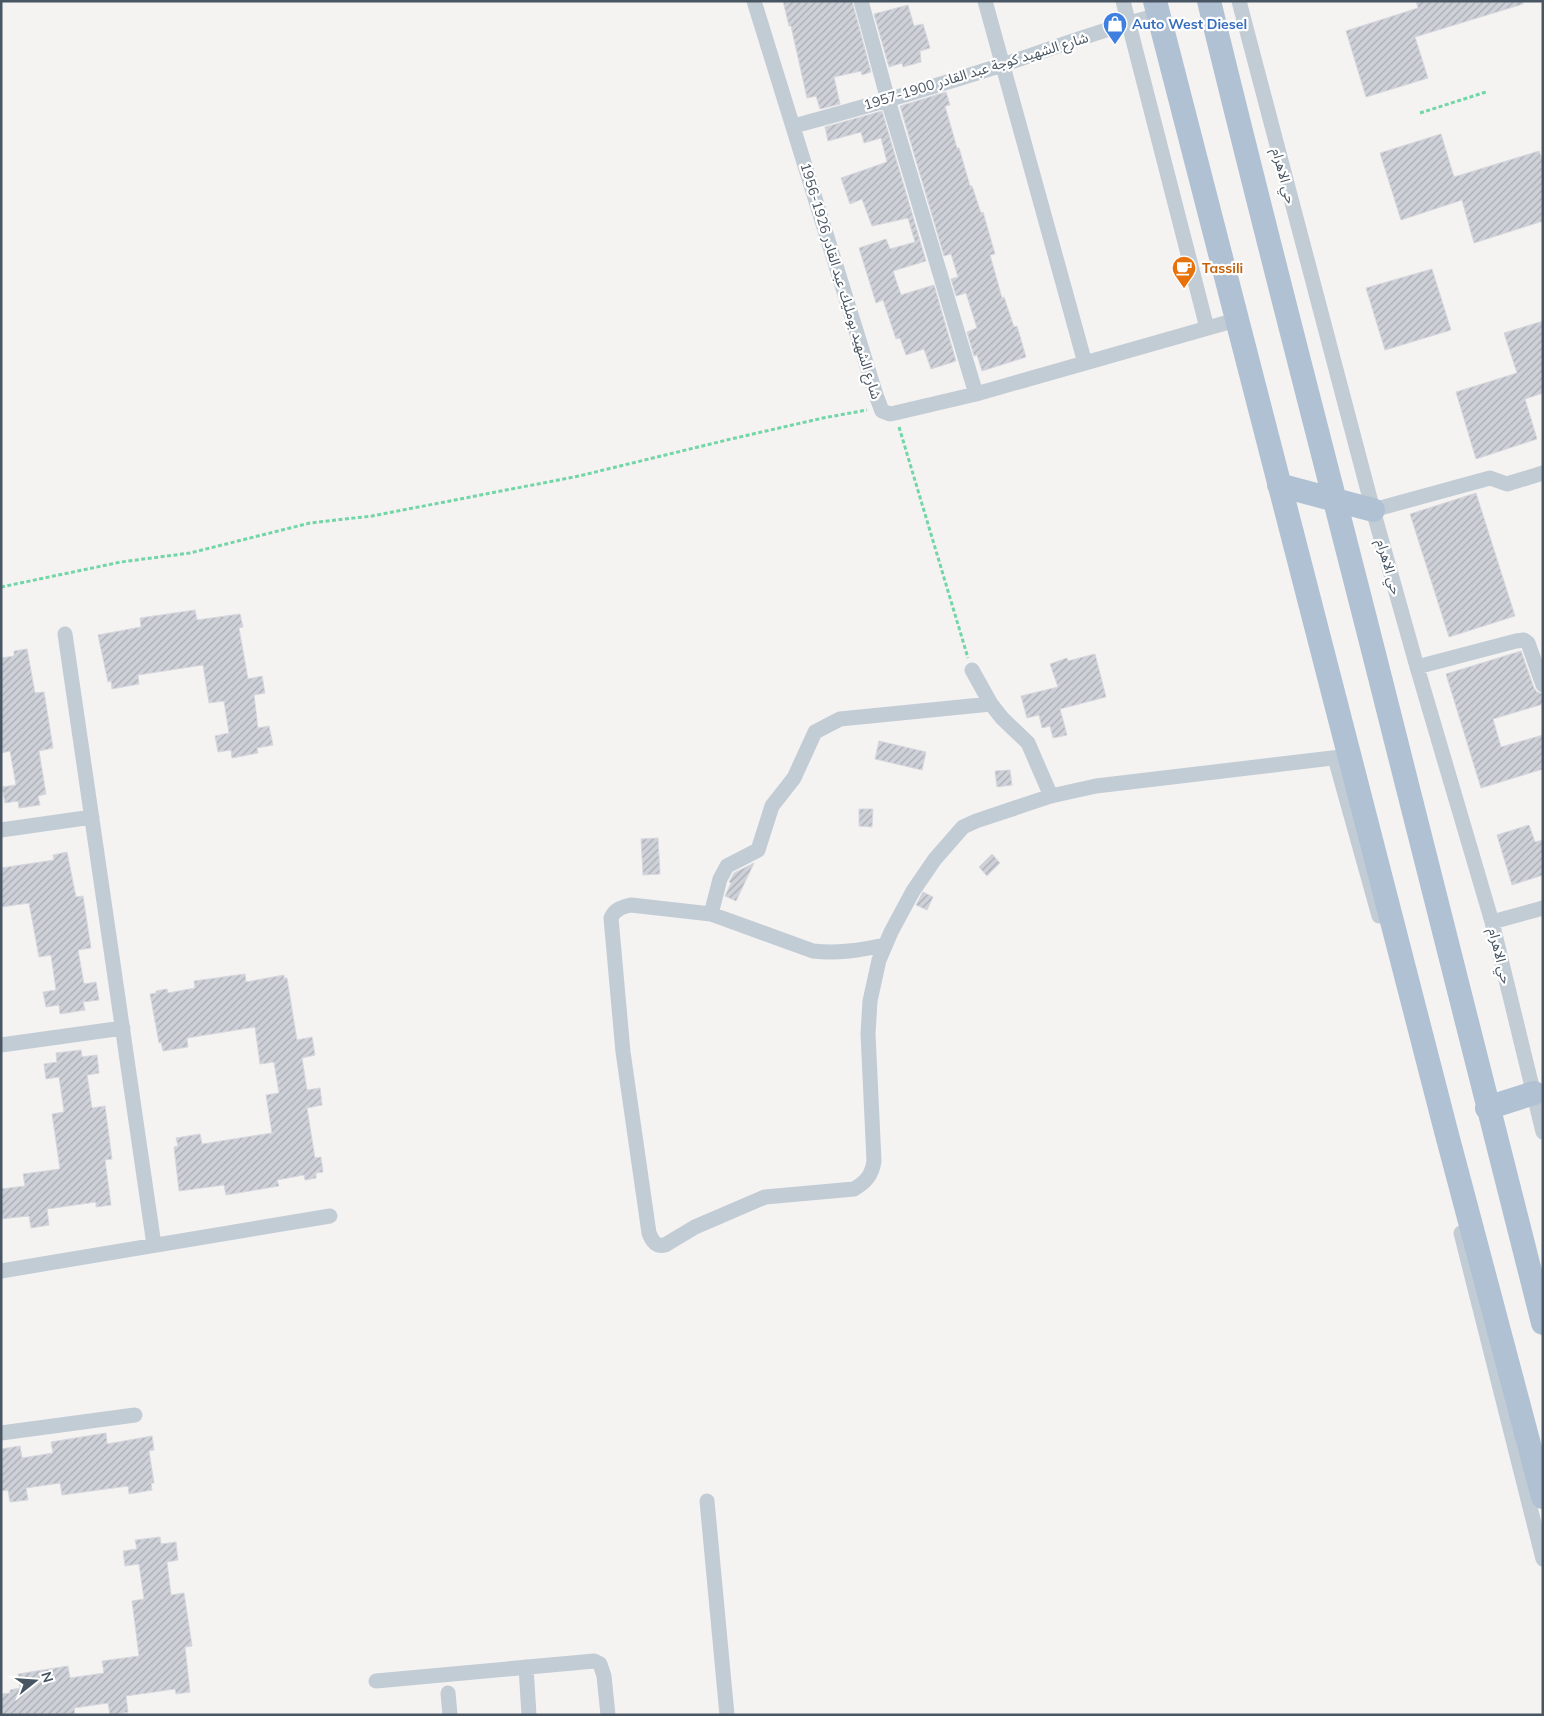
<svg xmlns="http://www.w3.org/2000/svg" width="1544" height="1716" viewBox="0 0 1544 1716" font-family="Mulish,'Noto Sans Arabic',sans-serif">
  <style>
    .building { fill: url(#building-hatch); stroke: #d6d8de }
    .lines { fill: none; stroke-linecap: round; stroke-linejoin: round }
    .path { stroke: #72d6a7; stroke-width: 3; stroke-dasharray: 4 2.5; stroke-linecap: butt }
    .street { stroke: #c2ccd5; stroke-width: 15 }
    .primary { stroke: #b0c1d3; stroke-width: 24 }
    .labels { text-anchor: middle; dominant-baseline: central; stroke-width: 4.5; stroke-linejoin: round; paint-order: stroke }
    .shop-label { font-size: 14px; font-weight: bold; fill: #366cbe; stroke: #fff; text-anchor: start }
    .street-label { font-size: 14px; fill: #485562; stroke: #fff }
    .food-label { font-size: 14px; font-weight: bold; fill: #c56008; stroke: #fff; text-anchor: start }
  </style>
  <defs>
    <pattern id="building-hatch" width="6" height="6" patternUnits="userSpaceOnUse" patternTransform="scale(1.25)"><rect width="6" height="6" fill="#ced1d8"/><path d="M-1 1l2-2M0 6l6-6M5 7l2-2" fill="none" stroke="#a9acb3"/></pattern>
  </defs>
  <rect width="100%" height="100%" fill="#f5f2f2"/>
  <path class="building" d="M783 1H852L871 72 862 75 861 71 834 77 840 104 820 109 816 96 807 98 791 26H789Z
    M1416 1H1523V4L1415 37 1428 78 1366 97 1346 31 1418 8Z
    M908 5 914 26 923 24 930 48 920 51 921 62 903 67 902 63 889 67 874 14Z
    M946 92 950 105 945 106 957 148H959L970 186H972L981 213 983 212 995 254 990 255 1002 298 1004 297 1014 327 1017 326 1026 357 982 371 977 355 974 356 967 332 977 328 966 293 956 296 951 279 958 277 951 254 944 256 900 106Z
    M882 111 926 261 893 271 901 295 934 285 956 361 931 369 924 349 906 355 900 338 896 339 883 300 876 303 859 248 886 239 890 249 915 242 908 218 872 226 862 199 850 204 841 178 887 162 881 138 864 143 861 132 828 141 825 127Z
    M1441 134 1454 177 1539 151 1543 161V221L1474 243 1462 200 1401 220 1380 153Z
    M1432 269 1451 330 1385 350 1366 288Z
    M1543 321V393L1525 399 1537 439 1476 459 1456 392 1517 373 1504 333Z
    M1476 493 1515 616 1449 637 1410 514Z
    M195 610 197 620 240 614 243 627 239 628 248 679 262 676 265 693 254 695 258 728 269 726 273 745 257 748 258 753 232 758 231 750 218 752 215 736 229 733 224 701 209 703 203 665 138 675 139 684 112 689 111 681 108 682 98 635 141 627 140 618Z
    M27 649 35 693 44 692 53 748 39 751 46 794 38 796 40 805 19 808 18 801 5 803 2 787 16 785 10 751 1 753V658L14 656V651Z
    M1521 651 1534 688 1537 692 1543 694V704L1493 719 1501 747 1543 735V769L1481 788 1446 674Z
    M1095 654 1106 697 1060 709 1067 735 1053 738 1050 726 1042 728 1039 715 1027 718 1021 696 1058 687 1050 664 1067 658 1068 661Z
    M879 741 926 752 922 770 875 759Z
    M1010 770 1012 785 997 787 995 771Z
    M859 809H873L872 827 859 826Z
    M1529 825 1535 842 1543 840V875L1512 885 1497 835Z
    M658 838 660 874 643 875 641 839Z
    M67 852 76 897 83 896 91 948 78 950 84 984 96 982 99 1000 83 1002 85 1010 60 1014 59 1005 46 1007 43 992 56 990 51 955 39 957 29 903 1 907V868L54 860 53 855Z
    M992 854 1000 863 987 876 979 867Z
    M754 863 736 901 725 896 731 883 729 882 734 873Z
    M923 892 933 897 927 910 916 905Z
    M245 974 246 982 284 975V978H287L297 1040 312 1037 315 1055 302 1058 307 1090 320 1088 322 1105 307 1108 315 1158 321 1157 323 1172 316 1173V1178L305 1180 304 1175 277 1180 279 1186 226 1195 224 1185 179 1191 174 1147 178 1146 176 1138 200 1134 202 1144 272 1133 266 1095 279 1093 274 1062 260 1064 255 1027 187 1038 188 1047 163 1051 161 1042 159 1043 150 994 156 993V991L167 989 168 993 195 988 194 981Z
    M81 1050 82 1057 97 1055 99 1073 87 1075 92 1108 105 1106 112 1159 105 1160 111 1205 96 1207V1202L47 1209 49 1225 31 1228 29 1216 1 1219V1189L25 1186 23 1174 60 1169 52 1114 64 1112 59 1077 46 1079 44 1064 57 1062 56 1053Z
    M106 1433 107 1444 152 1436 154 1450 149 1451 154 1483H151L152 1490 129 1494 128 1486 62 1495 60 1483 26 1488 28 1500 10 1502 8 1490 1 1491V1449L20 1446 22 1458 53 1453 51 1442Z
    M160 1537 161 1544 176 1542 178 1560 167 1562 171 1595 184 1593 192 1646 185 1647 190 1692 176 1694 175 1689 126 1696 128 1712 112 1715H110L108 1703 74 1708 75 1715H1V1694L10 1693V1690L20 1688 18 1674 68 1666 70 1678 104 1673 102 1661 139 1656 132 1601 144 1599 139 1564 125 1566 123 1551 137 1549 135 1540Z"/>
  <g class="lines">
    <path class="path" d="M1420 113 1486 92
      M899 427 968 658
      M1 587 121 562 190 553 310 523 372 516 579 476 731 439 823 418 867 410"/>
    <path class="street" d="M754 1 876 395 882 411 890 414 895 413 976 394 1236 320
      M861 1 888 100 976 394
      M985 1 1085 363
      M1123 1 1207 328
      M1239 1 1373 510 1417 667 1492 922 1543 1132
      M794 126C864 107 934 87 1002 65 1054 48 1105 28 1159 15
      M1373 510 1490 478 1507 484 1543 473
      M65 634 154 1245
      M1417 667 1516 641 1524 640 1528 643 1543 685
      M972 670 991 704 1002 718 1028 743 1051 796
      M1335 758 1379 916
      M1 830 92 817
      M711 914 720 879 727 866 758 850 772 806 794 778 815 732 840 719 991 704
      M1492 922 1543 908
      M885 945C861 950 837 954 813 951L711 914 631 905C622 907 615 909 611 918L623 1052 649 1233C652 1241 656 1247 665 1245L695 1227 765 1197 854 1189C866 1182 872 1175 874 1161L868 1034 870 1001 879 960 891 932 913 891 935 859 963 827 976 821 1051 796 1096 786 1349 756
      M1 1045 123 1028
      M1461 1233 1543 1559
      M1 1271 330 1216
      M1 1433 135 1415
      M707 1501 727 1715
      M526 1667 529 1715
      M376 1681 594 1661 600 1664 604 1676 608 1715
      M448 1693 450 1715"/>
    <path class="primary" d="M1155 1 1446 1131 1543 1497
      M1209 1C1269 250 1335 497 1397 745 1446 938 1493 1131 1543 1323
      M1279 485 1373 510
      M1487 1108 1534 1093"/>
  </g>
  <defs>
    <symbol id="shop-pin" viewBox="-11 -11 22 30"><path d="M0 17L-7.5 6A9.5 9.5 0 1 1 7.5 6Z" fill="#3f7fe0" stroke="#fff"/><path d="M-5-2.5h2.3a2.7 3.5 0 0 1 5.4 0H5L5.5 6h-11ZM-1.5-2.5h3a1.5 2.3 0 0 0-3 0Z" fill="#fff"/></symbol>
    <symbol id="cafe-pin" viewBox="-11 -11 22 30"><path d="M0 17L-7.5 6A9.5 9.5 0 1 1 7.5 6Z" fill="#e8710a" stroke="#fff"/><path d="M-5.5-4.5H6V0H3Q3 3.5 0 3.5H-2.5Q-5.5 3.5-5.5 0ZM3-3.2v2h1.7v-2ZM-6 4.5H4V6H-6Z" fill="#fff"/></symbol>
  </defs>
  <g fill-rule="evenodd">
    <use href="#shop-pin" x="1101" y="10" width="28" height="38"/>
    <use href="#cafe-pin" x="1170" y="254" width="28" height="38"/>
  </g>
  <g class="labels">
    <g class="shop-label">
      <text x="1132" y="24">Auto West Diesel</text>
    </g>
    <g class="street-label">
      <text transform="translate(976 71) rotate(-17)">شارع الشهيد كوجة عبد القادر 1900-1957</text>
      <text transform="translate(1284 176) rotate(75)">حي الاهرام</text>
      <text transform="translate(841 281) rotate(73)">شارع الشهيد بومليك عبد القادر 1926-1956</text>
      <text transform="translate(1389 567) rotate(74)">حي الاهرام</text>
      <text transform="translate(1500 956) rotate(76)">حي الاهرام</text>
    </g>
    <g class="food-label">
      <text x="1202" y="268">Tassili</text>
    </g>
  </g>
  <rect width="1544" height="1716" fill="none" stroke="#485562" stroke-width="5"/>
  <g transform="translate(35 1681) rotate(73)" stroke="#ffffff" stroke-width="4" paint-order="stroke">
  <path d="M0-4L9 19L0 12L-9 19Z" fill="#485562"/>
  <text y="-8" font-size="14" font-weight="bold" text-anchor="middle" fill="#485562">N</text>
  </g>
</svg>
